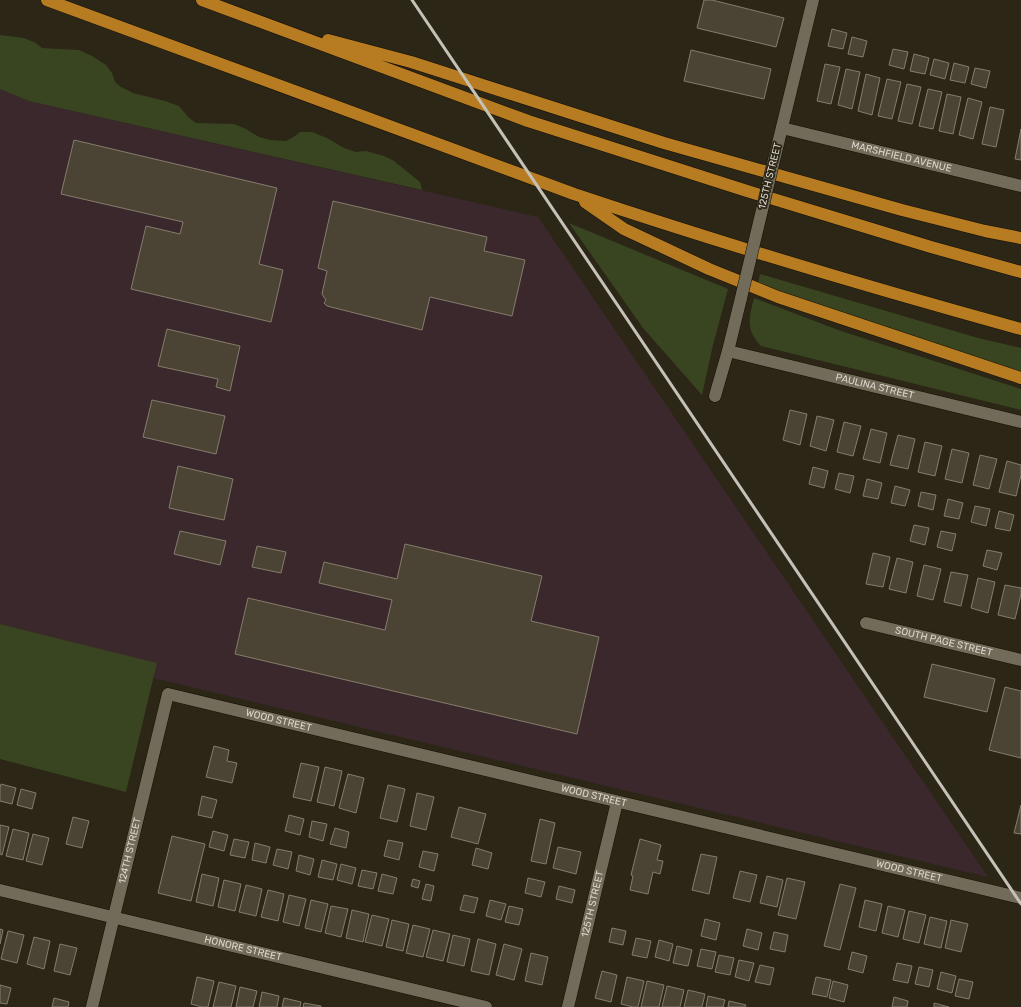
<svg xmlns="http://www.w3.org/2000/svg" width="1021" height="1007" viewBox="0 0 1021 1007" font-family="Rubik,sans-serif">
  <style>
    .industrial { fill: #3b282d }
    .green { fill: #394421 }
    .building { fill: #4b4434; stroke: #847d6c }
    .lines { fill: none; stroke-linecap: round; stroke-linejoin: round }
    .street-casing { stroke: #140f03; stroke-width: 13 }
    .highway-casing { stroke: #140f03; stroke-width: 13 }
    .street { stroke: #726b5a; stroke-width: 12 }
    .highway { stroke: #b77b21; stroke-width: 12 }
    .rail { stroke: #c5c1b6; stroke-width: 3 }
    .street-bridge-casing { stroke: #140f03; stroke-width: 13; stroke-linecap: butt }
    .street-bridge { stroke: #726b5a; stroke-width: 12 }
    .labels { text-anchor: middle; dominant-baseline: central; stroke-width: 3.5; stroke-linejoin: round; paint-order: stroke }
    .street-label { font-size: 10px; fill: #dbd7cd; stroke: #2c2617 }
  </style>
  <rect width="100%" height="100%" fill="#2c2617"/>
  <path class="industrial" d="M0 89 29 101 538 217 988 877 153 678 156 663 0 624Z"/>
  <path class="green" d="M0 35 24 38 36 43 42 48 79 50 92 56 106 65 112 73 115 82 121 87 133 93 165 101 179 106 188 117 196 123 234 124 246 129 259 137 270 140 286 141 295 136 300 132H312L327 138 344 148 356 152 366 151 384 156 394 161 420 182 422 190 29 101 0 89Z
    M569 223 728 289 713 345 702 395 643 328Z
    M760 274 978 338 1021 348V372L842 315 758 283Z
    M754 298 841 331 1021 389V410L761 346C745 329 749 318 754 298Z
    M0 624 157 663 126 792 0 759Z"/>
  <path class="building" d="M704 0H712L784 18 776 47 697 28Z
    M832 29 847 33 843 49 828 46Z
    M852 37 867 41 863 57 848 54Z
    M893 49 908 52 904 69 889 65Z
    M691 50 771 69 764 99 684 81Z
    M914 54 929 58 925 74 910 71Z
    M934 59 949 63 945 79 930 75Z
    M954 63 969 67 965 83 950 80Z
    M825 64 840 67 831 104 817 101Z
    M975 68 990 71 986 88 971 84Z
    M846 69 860 72 852 109 838 105Z
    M866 74 880 78 872 115 858 111Z
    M887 79 901 82 892 119 878 116Z
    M907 84 921 87 912 124 898 121Z
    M928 89 942 92 933 129 919 126Z
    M947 94 961 97 953 134 939 131Z
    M968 98 982 102 973 139 959 135Z
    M990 107 1004 110 996 147 982 144Z
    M1021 129V160L1015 159Z
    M74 140 277 188 259 264 283 270 271 322 131 289 146 226 180 234 183 222 61 194Z
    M333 201 487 237 484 251 525 260 512 316 430 297 422 330 327 306 324 303 326 300 322 294 327 271 318 268Z
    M167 329 240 346 230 391 216 387 218 379 158 366Z
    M152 400 225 416 216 454 143 437Z
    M790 410 807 414 800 445 783 440Z
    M817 416 834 420 826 451 810 446Z
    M844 422 861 426 853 456 837 452Z
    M871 429 887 433 880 463 863 459Z
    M898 435 915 439 908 469 890 465Z
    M925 442 942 446 935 476 918 472Z
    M952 449 969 453 962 483 945 479Z
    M980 455 997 459 989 489 973 485Z
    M1007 461 1021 465V475L1016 496 999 492Z
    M178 466 233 479 224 520 169 508Z
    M813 467 828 471 824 488 809 484Z
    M839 473 854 476 850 493 835 489Z
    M867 479 882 483 878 499 863 496Z
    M895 486 910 490 905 506 891 503Z
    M921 492 936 495 933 510 918 506Z
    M948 499 963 503 959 519 944 516Z
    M975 506 990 509 986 526 971 522Z
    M999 511 1014 515 1010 531 995 528Z
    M914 525 929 528 925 545 910 541Z
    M180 531 226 541 220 565 174 554Z
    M941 531 956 534 952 551 937 547Z
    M405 544 542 576 531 621 599 637 577 734 235 654 248 598 385 630 392 600 319 583 324 562 397 579Z
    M257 546 286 552 281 573 252 567Z
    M987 550 1002 553 997 570 983 566Z
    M873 553 890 557 883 587 866 584Z
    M897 558 913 562 906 593 889 589Z
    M924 565 941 569 933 600 917 596Z
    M951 572 968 575 961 606 944 602Z
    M978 578 995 582 988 613 971 608Z
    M1005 585 1021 588V594L1015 619 998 615Z
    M932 664 995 679 987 712 924 697Z
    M1005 687 1021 691V758L989 750Z
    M214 746 229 750 227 761 237 763 232 783 206 777Z
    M301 763 319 767 311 801 293 797Z
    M325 767 342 771 334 806 317 802Z
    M348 774 364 778 356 813 339 808Z
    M1 784 16 788 12 804 0 801V788Z
    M388 785 405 789 397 822 380 818Z
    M21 789 36 793 32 809 17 805Z
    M417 793 434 797 426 830 410 826Z
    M202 796 217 800 212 818 198 815Z
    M1021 805V834L1014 833Z
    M459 807 486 814 478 844 451 837Z
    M289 815 304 819 300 835 285 831Z
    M73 817 89 821 82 848 66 844Z
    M540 819 555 823 546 864 531 861Z
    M312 821 327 824 323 841 309 837Z
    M0 825 9 827 2 855 0 854Z
    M335 828 349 832 346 848 330 844Z
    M13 829 29 833 23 860 6 856Z
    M213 831 228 835 224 851 209 847Z
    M33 834 49 838 42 865 26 861Z
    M172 836 205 844 191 901 158 893Z
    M234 839 249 842 245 858 230 855Z
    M640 839 661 845 657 860 663 861 660 874 653 872 648 894 630 890 633 876 631 875Z
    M388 840 403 843 399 860 384 856Z
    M255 843 270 847 266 863 252 860Z
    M558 847 581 852 576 874 553 868Z
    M476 848 492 853 488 869 472 865Z
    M277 849 292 852 288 869 273 865Z
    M423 851 438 854 434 871 419 867Z
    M701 854 717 857 709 894 692 890Z
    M299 855 314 859 310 875 296 871Z
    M322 860 337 864 333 880 318 877Z
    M341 864 356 868 352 884 337 880Z
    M362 870 377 873 373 889 358 886Z
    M740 871 757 875 750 902 733 898Z
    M202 874 219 878 213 906 196 902Z
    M382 874 397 878 393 894 378 891Z
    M767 876 783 880 777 907 760 903Z
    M528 878 545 882 541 897 525 893Z
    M787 878 805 882 796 919 778 915Z
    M413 879 420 881 418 888 411 886Z
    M224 880 241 884 235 911 218 907Z
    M426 884 434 886 431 901 422 899Z
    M840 884 856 888 840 950 824 946Z
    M246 885 262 889 256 916 239 912Z
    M559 886 575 890 572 903 556 899Z
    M268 890 284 894 278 921 261 917Z
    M289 895 306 899 299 926 283 922Z
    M464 895 478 898 474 913 460 910Z
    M311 900 328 904 321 932 305 928Z
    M490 900 506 904 501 920 486 916Z
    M865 900 882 904 876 931 859 927Z
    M331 906 348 909 341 937 325 933Z
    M509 906 523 909 519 925 505 922Z
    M888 906 905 910 898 937 882 933Z
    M352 910 369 914 363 942 346 938Z
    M909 911 926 915 919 943 903 939Z
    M372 915 389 919 382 946 365 942Z
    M930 917 947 921 941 948 924 944Z
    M705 919 720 923 716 940 701 936Z
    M392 920 409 924 403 951 386 947Z
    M951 920 968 924 961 952 945 948Z
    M413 925 430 929 423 957 406 953Z
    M612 928 626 931 623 945 609 942Z
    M0 929 3 930 0 944Z
    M747 929 762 933 758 950 743 946Z
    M433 930 450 934 443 961 426 957Z
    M8 931 24 935 17 963 1 959Z
    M774 932 788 935 785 952 770 949Z
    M453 935 470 939 464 966 447 962Z
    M34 937 50 941 44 969 27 964Z
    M636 938 651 941 647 958 632 955Z
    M478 939 496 944 489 975 471 971Z
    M659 940 673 944 669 961 655 957Z
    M60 944 77 948 70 975 54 971Z
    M504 944 522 949 514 980 496 975Z
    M677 946 692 950 688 966 673 963Z
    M701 949 716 952 712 969 697 966Z
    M852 952 867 956 863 973 848 969Z
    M531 953 548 957 542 985 525 981Z
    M719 955 734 958 730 975 715 972Z
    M739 960 754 963 749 981 735 977Z
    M897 963 912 966 908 983 893 980Z
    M760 965 774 968 770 985 755 982Z
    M919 967 933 970 929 987 915 984Z
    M602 971 617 975 611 1002 595 998Z
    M941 972 956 976 952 993 937 989Z
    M197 977 214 981 208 1007H202L191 1004Z
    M627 977 644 981 638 1007H633L621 1004Z
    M816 977 831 980 827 997 812 994Z
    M959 979 973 982 969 999 955 996Z
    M647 981 664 985 659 1007H641Z
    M833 981 848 985 844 1002 829 998Z
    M219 982 236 986 231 1007H213Z
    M0 985 11 988 7 1004 0 1003Z
    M667 986 684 990 680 1007H662Z
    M240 987 257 991 253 1007H236Z
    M688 990 705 994 702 1007H684Z
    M262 992 279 996 277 1007H259Z
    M708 996 725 1000 723 1007H706Z
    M894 997 908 1001 907 1007H892Z
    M54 998 69 1002 68 1007H52Z
    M284 998 301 1002 300 1007H282Z
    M729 1001 746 1005 745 1007H728Z
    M304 1003 321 1006V1007H303Z
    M934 1003 949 1007H934Z"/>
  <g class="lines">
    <defs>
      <g id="street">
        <path id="s1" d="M782 128 1021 186"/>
        <path d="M774 160 813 0"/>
        <path id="s2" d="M728 351 1021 422"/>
        <path d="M715 396 728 351 741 298"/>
        <path id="s3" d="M866 623 1021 660"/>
        <path id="s4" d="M0 890 486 1007"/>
        <path id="s5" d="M92 1007 168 694 1021 898"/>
        <path id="s6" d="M568 1007 617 802"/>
      </g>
      <path id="highway" d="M47 0 574 194C721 243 871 288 1021 329
        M202 0 528 121 747 191 931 247 1021 272
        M328 40 411 62 664 143 902 210 985 231 1021 238
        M585 202 624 229 709 269 778 297 1021 378"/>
    </defs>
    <use href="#street" class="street-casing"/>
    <use href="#highway" class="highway-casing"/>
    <use href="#street" class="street"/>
    <use href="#highway" class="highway"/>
    <path class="rail" d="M412 0 1021 904"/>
    <defs>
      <path id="street-bridge" d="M741 298 774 160"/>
    </defs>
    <use href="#street-bridge" class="street-bridge-casing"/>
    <use href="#street-bridge" class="street-bridge"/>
  </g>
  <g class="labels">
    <g class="street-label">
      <text stroke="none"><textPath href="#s1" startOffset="123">MARSHFIELD AVENUE</textPath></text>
      <text transform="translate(770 176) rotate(-76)">125TH STREET</text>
      <text stroke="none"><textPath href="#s2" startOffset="151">PAULINA STREET</textPath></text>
      <text stroke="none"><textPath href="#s3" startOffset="80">SOUTH PAGE STREET</textPath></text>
      <text stroke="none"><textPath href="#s5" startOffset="436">WOOD STREET</textPath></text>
      <text stroke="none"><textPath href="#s5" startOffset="760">WOOD STREET</textPath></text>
      <text stroke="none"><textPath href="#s5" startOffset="161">124TH STREET</textPath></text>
      <text stroke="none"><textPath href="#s5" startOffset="1084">WOOD STREET</textPath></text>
      <text stroke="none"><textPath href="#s6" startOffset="106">125TH STREET</textPath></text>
      <text stroke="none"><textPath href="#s4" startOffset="250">HONORE STREET</textPath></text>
    </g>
  </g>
</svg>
